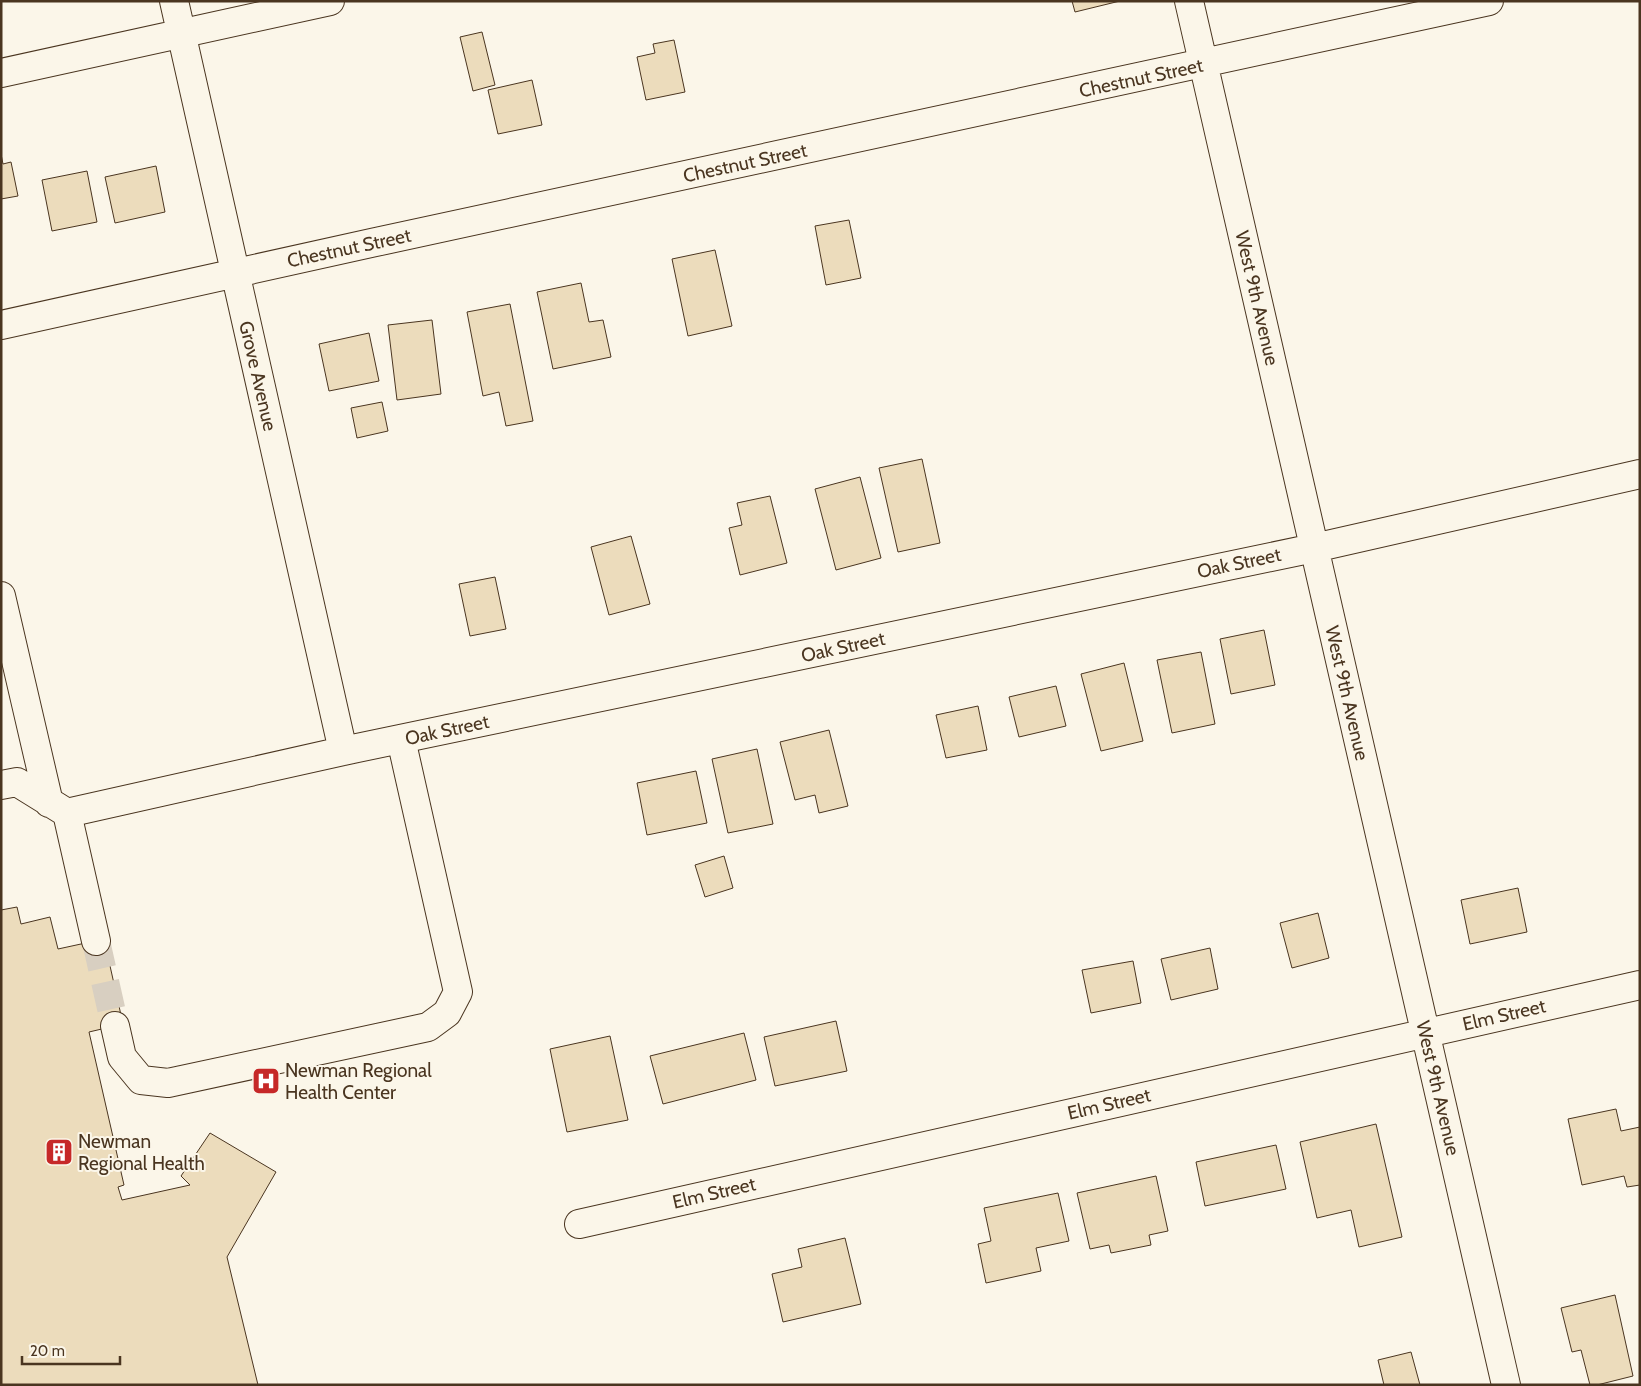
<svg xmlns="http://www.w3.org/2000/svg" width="1641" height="1386" viewBox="0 0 1641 1386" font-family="Cabin,sans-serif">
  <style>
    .building { fill: #ecdcbc; stroke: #4a3520 }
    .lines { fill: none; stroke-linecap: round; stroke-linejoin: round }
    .minor-tunnel { stroke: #d8cfc1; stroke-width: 28; stroke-dasharray: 28 14; stroke-linecap: butt }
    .minor-casing { stroke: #4a3520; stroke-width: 30 }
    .minor { stroke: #fbf6e9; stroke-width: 28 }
    .labels { text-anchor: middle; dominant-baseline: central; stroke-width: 4; stroke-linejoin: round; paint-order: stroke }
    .street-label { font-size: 19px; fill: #4a3520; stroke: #fbf6e9 }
    .poi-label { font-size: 19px; fill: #4a3520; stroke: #fbf6e9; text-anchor: start }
  </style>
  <rect width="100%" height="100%" fill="#fbf6e9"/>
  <path class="building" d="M1072 1H1120L1075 12Z
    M482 32 495 85 473 91 460 37Z
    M674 40 685 92 646 100 637 57 655 53 653 44Z
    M532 80 542 125 498 134 488 90Z
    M1 154 3 164 11 162 18 196 1 199Z
    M156 166 165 212 115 223 105 177Z
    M87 171 97 222 52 231 42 180Z
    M849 220 861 278 826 285 815 226Z
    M715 250 732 326 688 336 672 259Z
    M581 283 589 322 603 320 611 357 553 369 537 292Z
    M510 304 533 421 506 426 499 392 483 396 467 312Z
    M432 320 441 394 397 400 388 325Z
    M369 333 379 381 329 391 319 344Z
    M382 402 388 431 357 438 351 408Z
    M922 459 940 543 898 552 879 468Z
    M860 477 881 558 836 570 815 489Z
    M770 496 787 563 740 575 729 528 742 525 737 503Z
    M631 536 650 604 609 615 591 547Z
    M495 577 506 629 470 636 459 584Z
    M1264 630 1275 685 1231 694 1220 639Z
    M1201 652 1215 724 1172 733 1157 660Z
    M1124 663 1143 741 1101 751 1081 674Z
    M1056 686 1066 726 1019 737 1009 697Z
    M978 706 987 750 946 758 936 715Z
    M829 730 848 806 819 813 815 795 795 800 780 742Z
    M757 749 773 824 728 833 712 759Z
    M696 771 707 823 647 835 637 783Z
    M724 856 733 888 705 897 695 865Z
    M1518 888 1527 932 1470 944 1461 900Z
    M17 907 21 924 50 917 58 949 104 939 123 1024 89 1032 124 1185 118 1187 122 1200 190 1185 181 1176 210 1133 276 1172 227 1257 258 1385H1V910Z
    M1318 913 1329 958 1292 968 1280 923Z
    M1210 948 1218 989 1171 1000 1161 959Z
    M1133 961 1141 1003 1091 1013 1082 970Z
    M836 1021 847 1071 775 1086 764 1037Z
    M744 1033 756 1080 663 1104 650 1056Z
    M610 1036 628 1120 567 1132 550 1049Z
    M1616 1109 1621 1131 1640 1127V1185L1627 1187 1624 1176 1582 1185 1568 1119Z
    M1376 1124 1402 1237 1359 1247 1351 1210 1317 1218 1300 1142Z
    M1276 1145 1286 1189 1205 1206 1196 1162Z
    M1156 1176 1168 1231 1149 1235 1151 1245 1111 1253 1109 1245 1090 1249 1077 1193Z
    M1058 1193 1069 1241 1036 1248 1041 1271 986 1283 978 1244 991 1241 984 1208Z
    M845 1238 861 1304 783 1322 772 1274 802 1267 798 1249Z
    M1615 1295 1633 1376 1597 1385H1590L1581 1350 1572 1352 1561 1308Z
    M1411 1352 1420 1385H1384L1378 1360Z"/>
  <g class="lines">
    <path class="minor-tunnel" d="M96 941 115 1026"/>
    <defs>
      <path id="minor" d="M174 1 343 751
        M1189 1 1506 1385
        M1 73 330 1
        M1 325C496 213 993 112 1489 1
        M1 596 49 803
        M1 785 17 782 67 813 343 751 1314 548 1640 474
        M67 813 96 941
        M115 1026 122 1057 141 1080 168 1083 428 1027 447 1013 458 992 401 739
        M579 1224 1640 985"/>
    </defs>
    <use href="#minor" class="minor-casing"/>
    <use href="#minor" class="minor"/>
  </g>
  <defs>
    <symbol id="hospital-square" viewBox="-11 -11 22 22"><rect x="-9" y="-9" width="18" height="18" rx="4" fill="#c62828" stroke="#fbf6e9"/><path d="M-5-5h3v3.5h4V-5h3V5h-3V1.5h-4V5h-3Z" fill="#fff"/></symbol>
    <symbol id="building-square" viewBox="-11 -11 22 22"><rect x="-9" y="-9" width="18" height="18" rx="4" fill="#c62828" stroke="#fbf6e9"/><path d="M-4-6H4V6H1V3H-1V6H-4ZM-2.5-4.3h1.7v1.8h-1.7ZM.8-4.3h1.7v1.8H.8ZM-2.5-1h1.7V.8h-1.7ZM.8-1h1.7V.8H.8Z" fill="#fff"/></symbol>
  </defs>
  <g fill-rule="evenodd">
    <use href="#hospital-square" x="250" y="1065" width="32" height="32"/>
    <use href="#building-square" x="43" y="1136" width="32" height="32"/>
  </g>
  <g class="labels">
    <g class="street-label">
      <text transform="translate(1141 78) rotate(-12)">Chestnut Street</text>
      <text transform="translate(745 163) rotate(-12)">Chestnut Street</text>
      <text transform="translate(349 248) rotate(-12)">Chestnut Street</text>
      <text transform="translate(1257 298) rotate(77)">West 9th Avenue</text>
      <text transform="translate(258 376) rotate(77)">Grove Avenue</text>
      <text transform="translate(1239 563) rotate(-12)">Oak Street</text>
      <text transform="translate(843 647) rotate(-12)">Oak Street</text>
      <text transform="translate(1347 693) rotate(77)">West 9th Avenue</text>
      <text transform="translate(447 730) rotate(-12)">Oak Street</text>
      <text transform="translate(1504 1015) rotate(-13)">Elm Street</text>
      <text transform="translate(1438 1088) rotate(77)">West 9th Avenue</text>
      <text transform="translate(1109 1104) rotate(-13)">Elm Street</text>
      <text transform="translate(714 1193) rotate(-13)">Elm Street</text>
    </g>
    <g class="poi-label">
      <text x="285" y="1070">Newman Regional<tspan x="285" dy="22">Health Center</tspan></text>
      <text x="78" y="1141">Newman<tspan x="78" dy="22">Regional Health</tspan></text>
    </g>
  </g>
  <rect width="1641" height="1386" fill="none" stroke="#4a3520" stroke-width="5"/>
  <path d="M22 1356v8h98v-8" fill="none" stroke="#4a3520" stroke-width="2.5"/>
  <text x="30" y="1356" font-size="15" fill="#4a3520" stroke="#fbf6e9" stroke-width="4" paint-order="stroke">20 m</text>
</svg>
